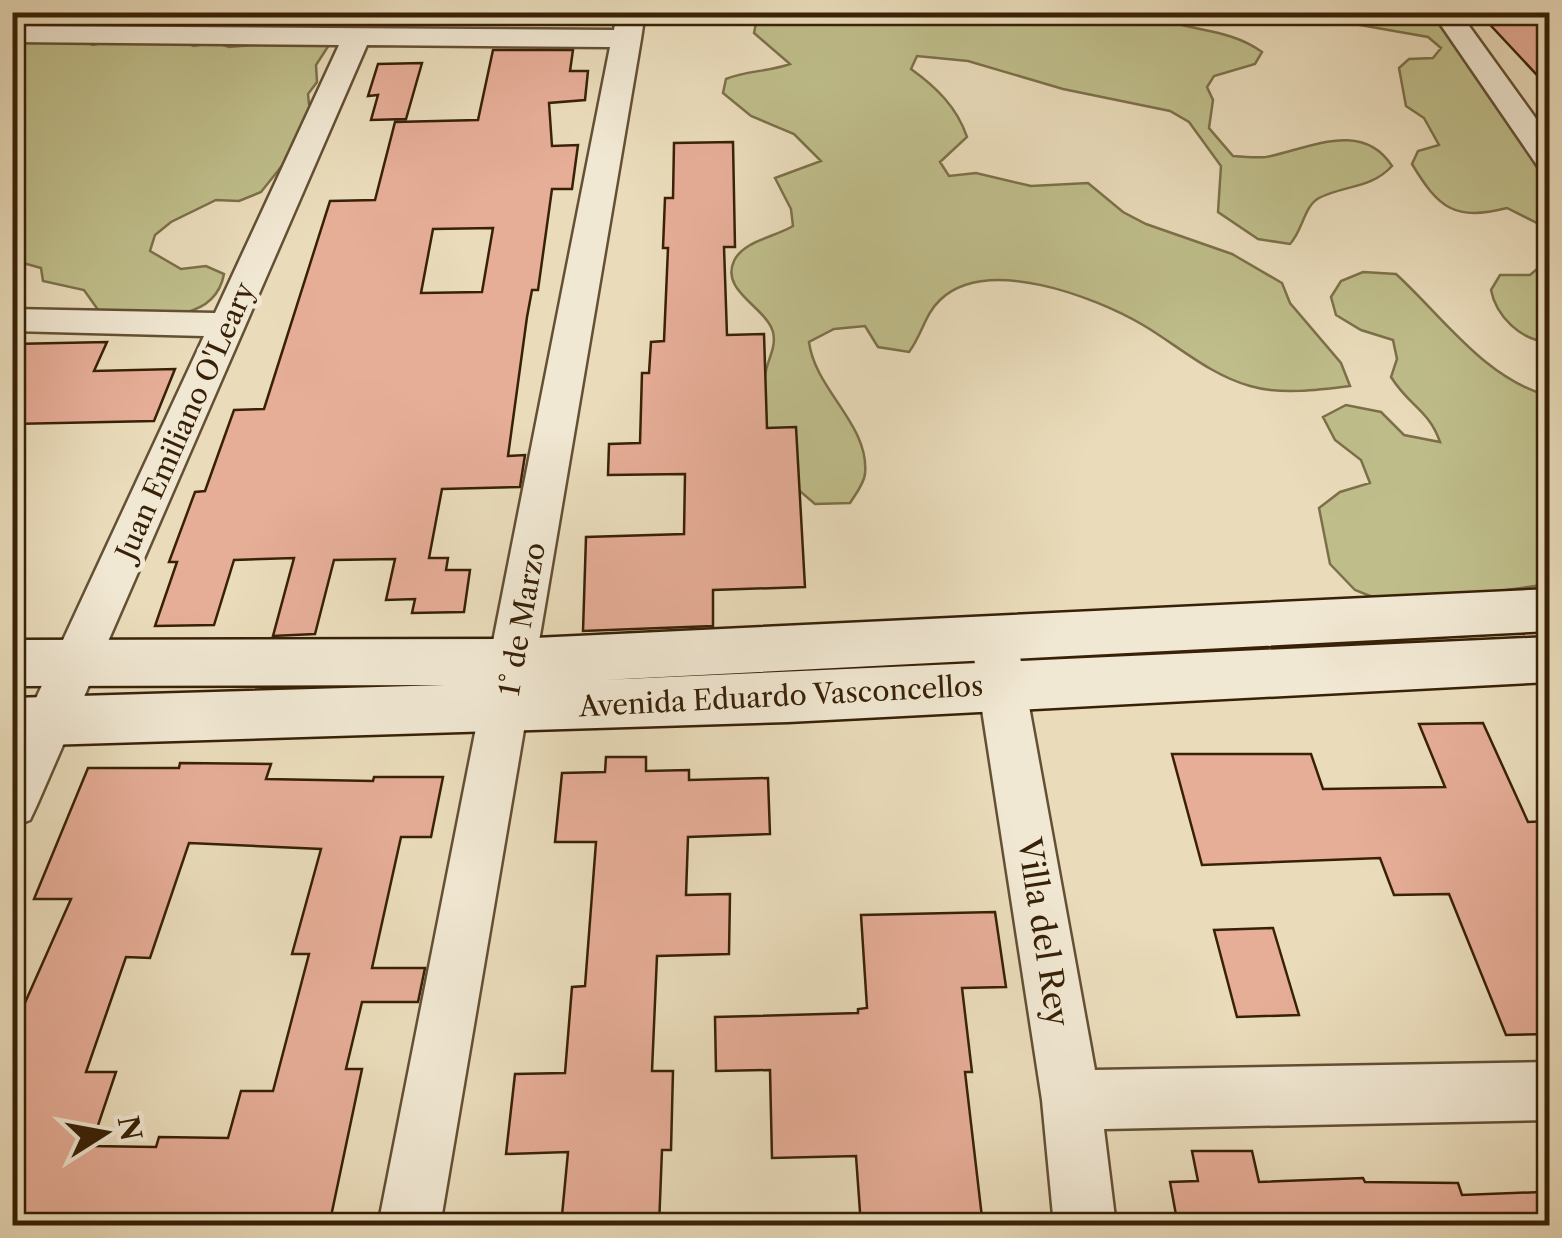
<svg xmlns="http://www.w3.org/2000/svg" width="1562" height="1238" viewBox="0 0 1562 1238" font-family="'Libre Caslon Text',serif">
  <style>
    .green { fill: #bfbe8b; stroke: #7c7049; stroke-width: 2.5 }
    .building { fill: #e6ad97; stroke: #382107; stroke-width: 2.5; fill-rule: evenodd }
    .lines { fill: none; stroke-linecap: round; stroke-linejoin: round }
    .street-casing { stroke: #645034; stroke-width: 5 }
    .secondary-casing { stroke: #382107; stroke-width: 5 }
    .street { fill: #f1e8d3; fill-rule: evenodd }
    .secondary { fill: #f1e8d3; fill-rule: evenodd }
    .labels { text-anchor: middle; dominant-baseline: central; stroke-width: 10; stroke-linejoin: round; paint-order: stroke }
    .street-label { font-size: 28px; fill: #382107; stroke: #f1e8d3 }
    .near-street-label { font-size: 32px; fill: #382107; stroke: #f1e8d3 }
  </style>
  <rect width="100%" height="100%" fill="#eadcbb"/>
  <filter id="stains"><feTurbulence type="fractalNoise" baseFrequency=".002" numOctaves="4"/><feColorMatrix values="0 0 0 0 .2 0 0 0 0 .09 0 0 0 0 .02 0 0 0 .5 -.17"/></filter>
  <radialGradient id="worn" r=".72"><stop offset=".6" stop-color="#630" stop-opacity="0"/><stop offset="1" stop-color="#630" stop-opacity=".3"/></radialGradient>
  <path class="green" d="M329 13H382L385 18 402 22 390 30 341 28Z
    M758 13H1149C1186 33 1226 26 1262 52L1255 64 1214 76 1207 87 1213 100 1209 128 1233 156C1244 157 1255 158 1266 157 1308 149 1362 119 1392 166 1371 189 1344 185 1319 198 1304 206 1303 230 1290 244L1258 239 1218 212 1221 166 1189 122 1170 111 1063 89 968 61 917 56 911 69C936 87 957 107 967 137L940 162 949 176 976 173 1031 186 1088 183 1123 212 1146 224 1232 254 1282 283 1290 303 1341 363 1350 386C1319 390 1280 395 1250 386 1210 375 1177 345 1143 325 1095 297 987 255 940 300 925 314 922 335 909 352L878 347 865 326 834 329 809 342C815 390 870 425 865 474 864 484 855 495 850 503L815 504 768 464C767 435 763 405 765 377 766 361 777 349 773 332 766 307 720 291 734 261 743 241 775 237 793 226L791 209 775 178 821 161 794 134 751 116 723 93 726 79C748 70 768 72 790 64L754 33Z
    M1292 13H1435L1549 171V229L1507 208C1455 221 1439 209 1412 164L1418 151 1439 145 1424 118 1406 106 1399 68 1409 59 1433 58 1441 48 1428 37Z
    M13 32 67 35 93 45 154 32 194 46 214 42 229 47 312 40 329 45 316 65 317 82 308 94 309 104 328 108 261 192 239 201 216 200 171 222 155 235 150 251 181 269 206 266 224 274C214 328 143 315 101 314L84 290 43 281 41 268 23 263 13 272Z
    M1549 259V342C1521 341 1496 316 1491 290L1500 275H1530Z
    M1363 272 1396 274C1443 317 1485 379 1549 396V584L1395 606 1355 590 1330 564 1319 508 1340 492 1370 483 1361 460 1335 440 1323 417 1346 405 1381 412 1404 435 1440 442C1429 410 1409 406 1391 377L1397 359 1393 340 1361 330 1336 315 1331 297 1341 281Z"/>
  <path class="building" d="M1550 12V89L1480 14Z
    M493 50H573L570 71H588L585 100 549 103 552 146 578 145 572 189H552L538 290H532L527 317 508 456 525 455 520 487 442 489 429 558H448L446 570H470L464 612 412 613 415 599 386 600 395 559 334 560 315 634 273 636 294 558 234 560 214 625 155 626 177 562H169L195 492 205 491 234 410 264 409 330 201 375 200 395 122 478 120ZM493 228 482 292 421 293 433 229Z
    M422 63 406 119 371 120 378 95 368 96 378 64Z
    M733 142 735 247H724L727 335 764 334 767 428 796 427 805 587 713 590V626L583 631 586 537 684 534 685 474 608 475 609 444 640 443 642 373H649L651 342 664 341 668 248H663L665 198H673L674 143Z
    M107 342 94 371 175 369 154 421 12 424V344Z
    M1483 723 1528 822 1550 821V1034L1506 1035 1449 894 1394 895 1380 858 1202 865 1172 754H1311L1323 789 1445 787 1419 724Z
    M606 757H646V771L689 770V780L768 778 770 834 688 837 686 895 730 894 729 954 657 956 652 1071H673L671 1150H662L659 1226H561L568 1152 506 1154 515 1074 565 1073 572 987 585 986 596 842H555L562 773 605 772Z
    M180 763 271 764 266 779 373 781 374 777H443L431 837H401L372 968H425L418 1002H362L346 1069H362L329 1226H12V1032L71 899H34L88 768H179ZM189 843 321 849 292 954H309L273 1091H241L228 1138 159 1137 156 1147 91 1146 116 1072H86L126 957 150 958Z
    M995 912 1006 987 962 988 972 1072H965L983 1226H861L856 1156 772 1158 770 1070 716 1071 715 1017 858 1013V1009L867 1008 861 915Z
    M1273 928 1299 1015 1237 1017 1214 930Z
    M1192 1151H1252L1259 1182 1363 1178 1365 1182 1458 1183 1462 1195 1541 1192 1550 1226H1178L1170 1182 1198 1181Z"/>
  <g class="lines">
    <defs>
      <path id="street" d="M617 12H645L641 39 440 1226H378L610 47 367 45 37 805 30 820 12 827V750L204 336 12 331V309L215 313 339 45 12 42V26L614 30Z
        M1432 12H1459L1550 138V170L1539 168Z
        M996 633 1012 638 1019 651 1095 1070 1550 1062V1120L1104 1129 1116 1226H1054L1042 1100 973 651 980 638Z"/>
      <path id="secondary" d="M1550 589V631L603 680 1550 637V682L788 722 12 746V698L445 685 12 686V640L514 639Z"/>
    </defs>
    <use href="#street" class="street-casing"/>
    <use href="#secondary" class="secondary-casing"/>
    <use href="#street" class="street"/>
    <use href="#secondary" class="secondary"/>
  </g>
  <g class="labels">
    <g class="street-label">
      <text transform="translate(185 421) rotate(-66)">Juan Emiliano O'Leary</text>
      <text transform="translate(522 619) rotate(-80)">1° de Marzo</text>
      <text transform="translate(781 696) rotate(-3)">Avenida Eduardo Vasconcellos</text>
    </g>
    <g class="near-street-label">
      <text transform="translate(1044 932) rotate(81)">Villa del Rey</text>
    </g>
  </g>
  <rect width="1562" height="1238" fill="none" stroke="#eadcbb" stroke-width="50"/>
  <rect x="15" y="15" width="1532" height="1208" fill="none" stroke="#382107" stroke-width="5"/>
  <rect x="25" y="25" width="1512" height="1188" fill="none" stroke="#382107" stroke-width="2.5"/>
  <g transform="translate(105 1133) rotate(79)" stroke="#f1e8d3" stroke-width="8" paint-order="stroke">
  <path d="M0-8L18 38L0 25L-18 38Z" fill="#382107"/>
  <text y="-15" font-size="28" font-weight="bold" text-anchor="middle" fill="#382107">N</text>
  </g>
  <rect width="100%" height="100%" filter="url(#stains)"/>
  <rect width="100%" height="100%" fill="url(#worn)"/>
</svg>
